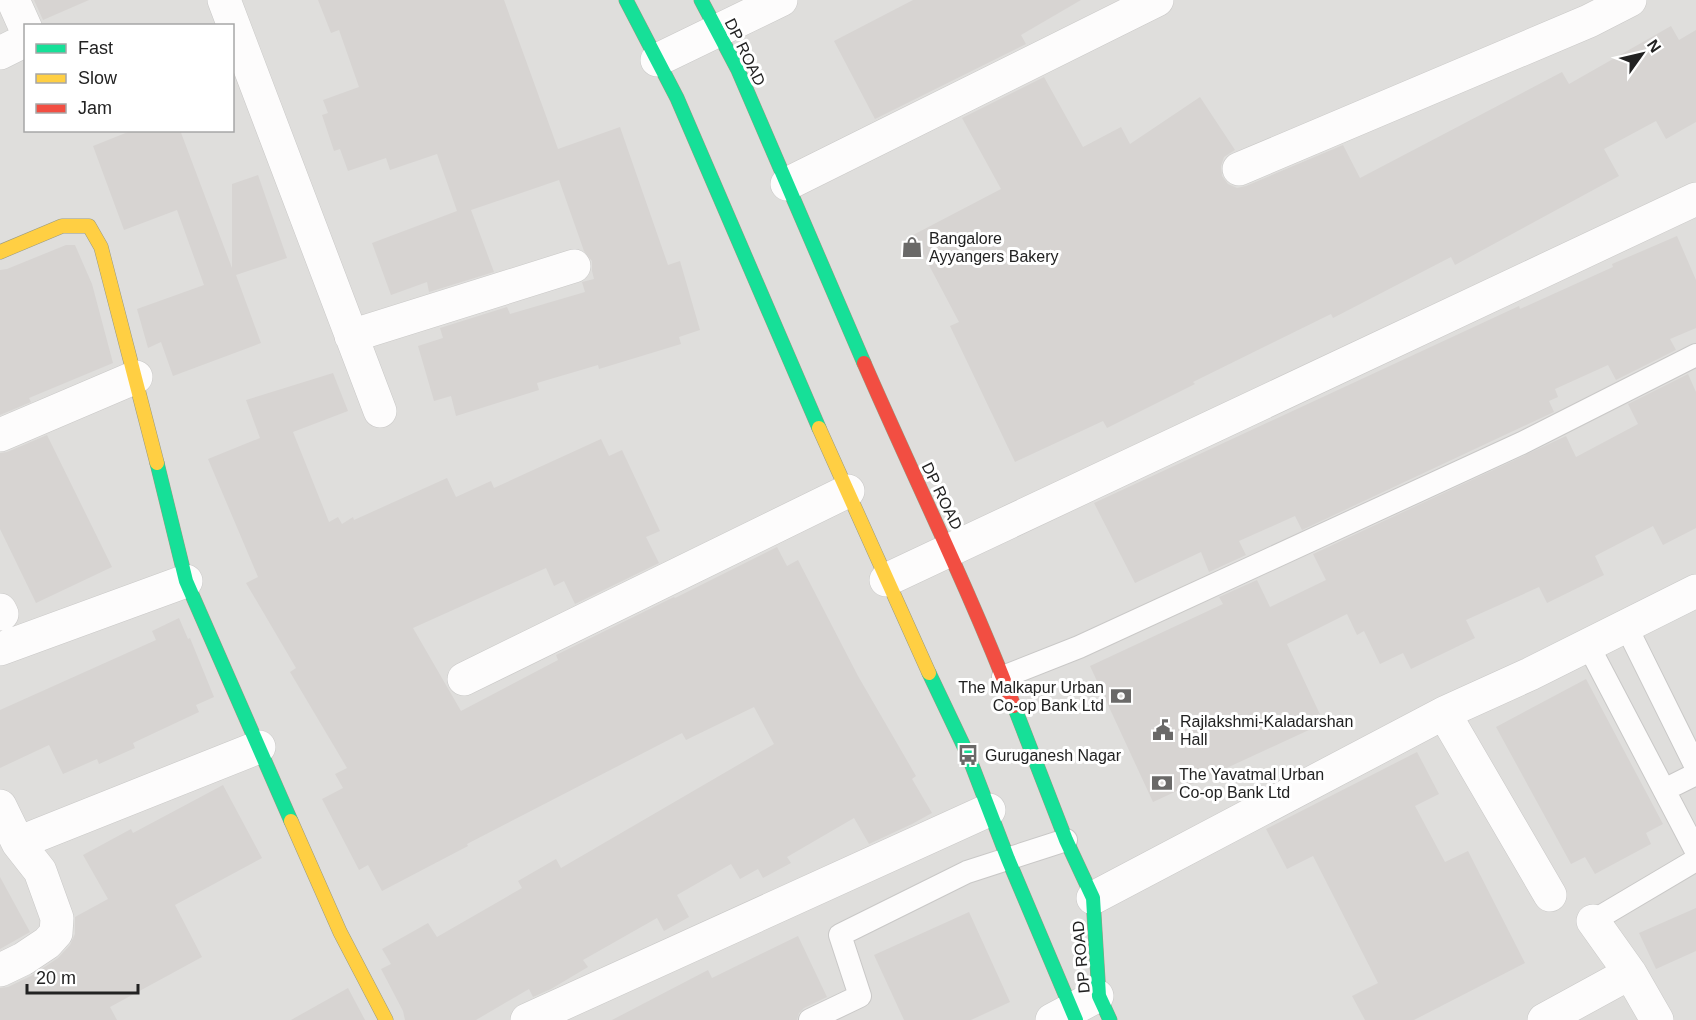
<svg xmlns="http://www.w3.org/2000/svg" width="1696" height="1020" viewBox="0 0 1696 1020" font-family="Helvetica,sans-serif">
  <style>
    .residential { fill: #dfdedc; fill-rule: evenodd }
    .building { fill: #d7d4d2 }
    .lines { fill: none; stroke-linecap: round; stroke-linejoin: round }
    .lane-casing { stroke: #c9c8c7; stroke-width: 24 }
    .street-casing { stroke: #c9c8c7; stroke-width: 34 }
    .fast-casing { stroke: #999a82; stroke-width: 15 }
    .slow-casing { stroke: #999a82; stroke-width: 15 }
    .jam-casing { stroke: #999a82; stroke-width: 15 }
    .lane { stroke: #fdfcfc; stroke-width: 22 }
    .street { stroke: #fdfcfc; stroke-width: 33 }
    .fast { stroke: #16e098; stroke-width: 14 }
    .slow { stroke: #ffcf43; stroke-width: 14 }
    .jam { stroke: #f24e42; stroke-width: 14 }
    .labels { text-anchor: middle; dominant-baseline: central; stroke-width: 6; stroke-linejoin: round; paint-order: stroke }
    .street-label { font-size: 16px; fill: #222; stroke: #fff }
    .poi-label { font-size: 16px; fill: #222; stroke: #fff; text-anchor: start }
  </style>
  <rect width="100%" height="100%" fill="#f0eeeb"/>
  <path class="residential" d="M0 0H1696V1020H0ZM26 26H232V130H26Z"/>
  <path class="building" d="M34 0H89L43 20Z
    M318 0H504L558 149 620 127 668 265 680 261 700 330 679 337 681 344 599 369 598 365 537 383 539 390 456 416 451 396 434 401 418 346 443 338 440 328 507 307 510 314 585 292 582 282 594 279 592 271V261L584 251 559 180 471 210 494 272 429 292 427 282 391 295 372 243 457 211 437 154 390 170 386 158 348 171 340 149 334 151 322 115 328 113 323 100 359 87 339 30 331 33Z
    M913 0H1081L1021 35 1026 44 875 119 834 41Z
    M1671 26 1679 40 1696 30V122L1666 139 1656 121 1604 149 1619 176 1455 265 1451 257 1333 318 1331 314 1193 382 1195 384 1107 428 1103 421 1015 462 950 326 959 322 913 235 1001 189 962 118 1044 77 1083 147 1121 127 1130 144 1200 97 1235 150 1224 157 1221 166 1222 176 1228 184 1237 188 1246 186 1343 145 1360 178 1562 72 1569 84Z
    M133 130H180L232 268V184L258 175 287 258 236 275 261 343 173 376 161 342 148 348 137 309 204 285 177 210 124 230 93 146Z
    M1677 236 1696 280V328L1670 339 1676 350 1616 380 1608 365 1555 389 1558 397 1549 401 1554 412 1302 530 1295 516 1239 541 1246 555 1209 572 1201 552 1135 583 1094 503 1519 306 1520 309 1613 267 1612 264Z
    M66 245H75L92 284 113 363 29 398 31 402 0 415V270L7 269Z
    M333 373 348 411 293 432 329 522 338 517 342 524 353 517 354 520 447 478 456 497 491 481 494 488 601 439 609 456 622 450 660 531 646 537 659 563 575 604 564 581 554 586 546 568 413 628 461 711 558 660 556 655 674 597 675 598 777 547 787 566 798 560 858 676 916 776 912 779 932 813 912 824 869 844 854 818 787 857 791 863 763 878 758 869 740 879 731 864 677 895 689 917 664 931 657 918 583 960 588 967 551 989 533 997 529 989 476 1020H405L403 1011 381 969 391 964 382 949 428 923 437 937 522 888 518 881 556 859 561 868 774 744 754 707 686 740 682 733 467 844 468 846 382 891 368 865 359 870 322 799 343 788 335 774 347 768 290 672 296 668 246 583 258 577 208 459 260 438 246 400Z
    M1688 374 1696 392V528L1663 545 1653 526 1595 556 1604 575 1547 603 1539 587 1466 620 1475 638 1411 669 1403 653 1380 664 1364 631 1357 635 1347 614 1287 644 1324 723 1153 802 1090 666 1223 604 1219 597 1257 580 1270 607 1326 580 1313 554 1566 436 1576 457 1638 424 1628 404Z
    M47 435 112 567 36 603 0 529V453L7 452Z
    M179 618 188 639 190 638 214 697 196 705 199 712 133 743 135 748 99 764 97 759 63 774 49 745 0 768V710L156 640 152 631Z
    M1586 679 1663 824 1646 833 1651 844 1595 874 1585 857 1571 864 1496 727Z
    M1417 752 1439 794 1415 806 1445 862 1468 851 1525 963 1414 1020H1365L1352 996 1378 983 1313 856 1287 869 1266 829Z
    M223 785 262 858 175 905 202 957 110 1007 117 1020H0V988L8 987 31 976 58 958 70 945 75 934V917L108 899 83 855 131 829 133 833Z
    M0 877 30 932 0 949Z
    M1696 908V951L1656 969 1639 933Z
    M969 912 1010 1002 971 1020H904L874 955Z
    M798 936 827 997 804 1008 799 1013 797 1020H612L708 970 712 978Z
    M348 988 365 1020H291Z"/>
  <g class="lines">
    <defs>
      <path id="lane" d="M1626 626 1696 767
        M1588 645 1696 851
        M1003 677 1079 647 1522 443 1696 355
        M1664 790 1696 774
        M1593 921 1696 860
        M810 1020 860 996 840 935 967 872 1066 840"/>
      <path id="street" d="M13 0 26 29
        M224 0 380 411
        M0 53 26 40
        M657 60 781 0
        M1239 169 1589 21 1630 0
        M787 184 1157 0
        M351 336 574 266
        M0 435 136 377
        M886 580 1696 199
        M0 610 2 614
        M0 649 186 581
        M464 679 848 491
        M1444 713 1550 895
        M0 806 18 843 40 871 57 918 56 933 47 943 23 959 0 970
        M18 843 259 747
        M1093 898 1444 713 1530 674 1696 591
        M1593 921 1630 973 1657 1020
        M527 1020 989 810
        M1052 1020 1097 996
        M1544 1020 1630 973"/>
      <path id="fast" d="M626 0 677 98 819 428
        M701 0 738 70 864 363
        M157 463 186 581 291 821
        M929 673 968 755 1008 859 1076 1020
        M1014 706 1066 840 1093 898 1099 996 1110 1020"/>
      <path id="slow" d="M0 252 62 226H89L101 247 157 463
        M819 428 929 673
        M291 821 340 932 386 1020"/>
      <path id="jam" d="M864 363C914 478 969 589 1014 706"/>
    </defs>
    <use href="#lane" class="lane-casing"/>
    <use href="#street" class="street-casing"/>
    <use href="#fast" class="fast-casing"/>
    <use href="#slow" class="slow-casing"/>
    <use href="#jam" class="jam-casing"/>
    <use href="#lane" class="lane"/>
    <use href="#street" class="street"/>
    <use href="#fast" class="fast"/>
    <use href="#slow" class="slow"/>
    <use href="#jam" class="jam"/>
  </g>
  <defs>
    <symbol id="shop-bare" viewBox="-9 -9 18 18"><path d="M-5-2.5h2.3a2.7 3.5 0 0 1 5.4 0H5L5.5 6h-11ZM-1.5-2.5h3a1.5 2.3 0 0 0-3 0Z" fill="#6a6968" stroke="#fff" stroke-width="2.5" paint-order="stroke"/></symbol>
    <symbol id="bank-bare" viewBox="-9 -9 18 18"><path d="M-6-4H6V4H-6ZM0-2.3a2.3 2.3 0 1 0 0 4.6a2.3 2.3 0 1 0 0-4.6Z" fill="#6a6968" stroke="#fff" stroke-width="2.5" paint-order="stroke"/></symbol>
    <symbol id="civic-bare" viewBox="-9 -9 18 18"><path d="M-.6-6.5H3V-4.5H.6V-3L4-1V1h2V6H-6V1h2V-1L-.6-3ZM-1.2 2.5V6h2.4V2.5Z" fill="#6a6968" stroke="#fff" stroke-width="2.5" paint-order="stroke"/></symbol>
    <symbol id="bus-bare" viewBox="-9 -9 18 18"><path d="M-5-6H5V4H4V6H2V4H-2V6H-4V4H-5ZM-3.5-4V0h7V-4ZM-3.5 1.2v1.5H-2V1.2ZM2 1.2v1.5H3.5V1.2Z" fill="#6a6968" stroke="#fff" stroke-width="2.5" paint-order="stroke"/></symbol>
  </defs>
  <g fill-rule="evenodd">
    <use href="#shop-bare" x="897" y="232" width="30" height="30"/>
    <use href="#bank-bare" x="1106" y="681" width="30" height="30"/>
    <use href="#civic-bare" x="1148" y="715" width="30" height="30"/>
    <use href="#bus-bare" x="953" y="740" width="30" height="30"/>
    <use href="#bank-bare" x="1147" y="768" width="30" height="30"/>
  </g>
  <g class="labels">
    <g class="street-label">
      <text transform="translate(745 52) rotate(64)">DP ROAD</text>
      <text transform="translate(942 496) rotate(64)">DP ROAD</text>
      <text transform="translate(1081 957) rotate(-95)">DP ROAD</text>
    </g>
    <g class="poi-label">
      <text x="929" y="238">Bangalore<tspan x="929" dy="18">Ayyangers Bakery</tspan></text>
      <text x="1104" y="687" text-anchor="end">The Malkapur Urban<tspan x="1104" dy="18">Co-op Bank Ltd</tspan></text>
      <text x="1180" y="721">Rajlakshmi-Kaladarshan<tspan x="1180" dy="18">Hall</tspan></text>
      <text x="985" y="755">Guruganesh Nagar</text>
      <text x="1179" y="774">The Yavatmal Urban<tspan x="1179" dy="18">Co-op Bank Ltd</tspan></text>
    </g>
  </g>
  <rect x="24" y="24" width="210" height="108" fill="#ffffff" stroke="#a7a7a7" stroke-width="1.5"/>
  <rect x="36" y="44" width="30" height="9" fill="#16e098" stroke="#a7a7a7" stroke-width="1.5"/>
  <text x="78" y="54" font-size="18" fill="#222222">Fast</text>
  <rect x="36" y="74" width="30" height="9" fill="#ffcf43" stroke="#a7a7a7" stroke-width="1.5"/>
  <text x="78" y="84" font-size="18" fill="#222222">Slow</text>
  <rect x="36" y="104" width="30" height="9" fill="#f24e42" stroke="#a7a7a7" stroke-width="1.5"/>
  <text x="78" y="114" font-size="18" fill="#222222">Jam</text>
  <g transform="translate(1642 54) rotate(56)" stroke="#ffffff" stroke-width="4.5" paint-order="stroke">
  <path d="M0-4.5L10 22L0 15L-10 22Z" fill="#222222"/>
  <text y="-9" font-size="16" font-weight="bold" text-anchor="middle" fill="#222222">N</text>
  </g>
  <path d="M27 984v9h111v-9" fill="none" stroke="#222222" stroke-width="3"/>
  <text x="36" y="984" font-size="18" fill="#222222" stroke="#ffffff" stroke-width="4.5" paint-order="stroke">20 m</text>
</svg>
